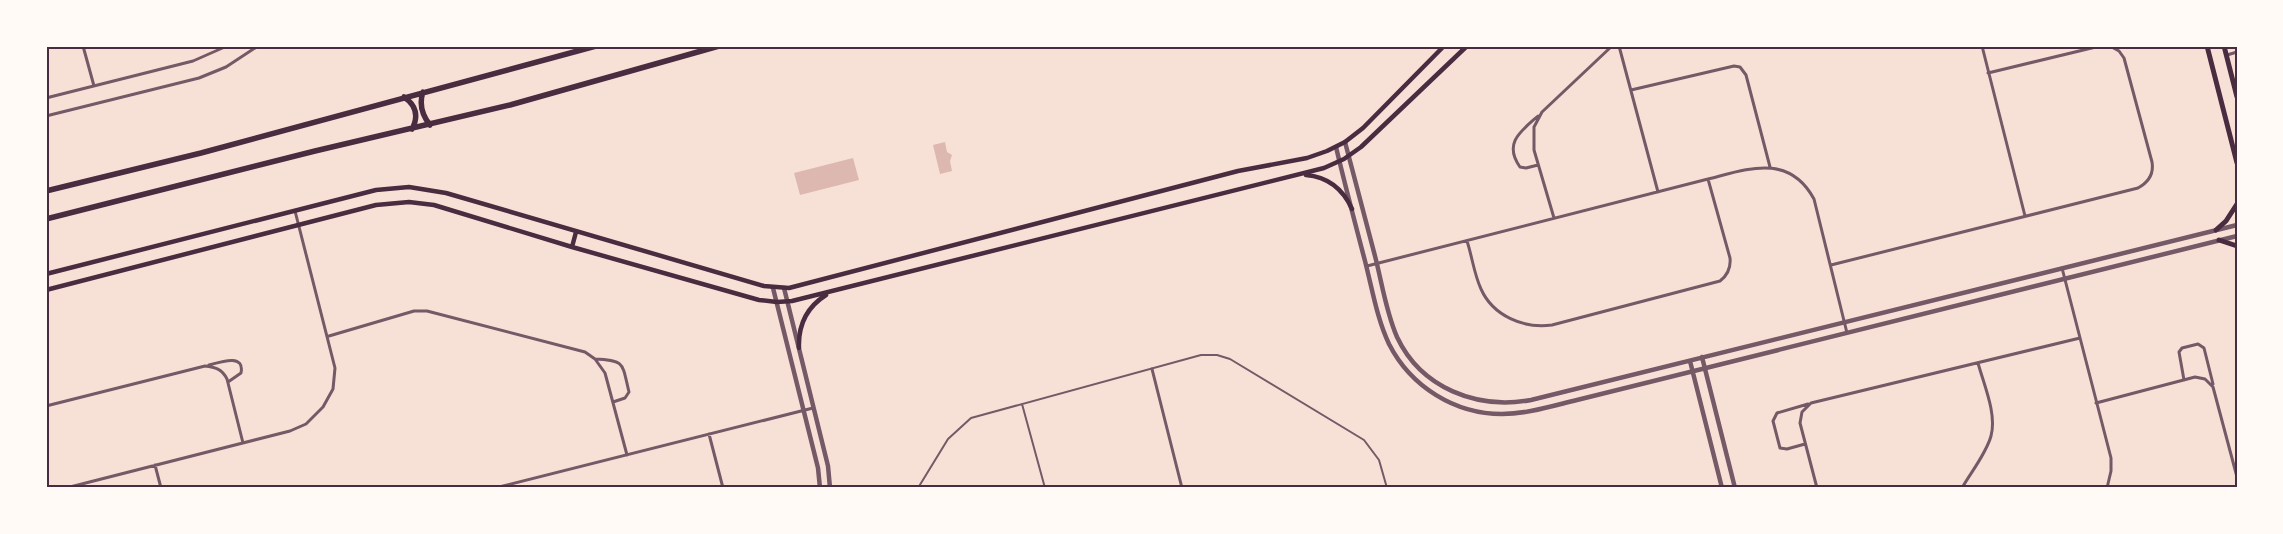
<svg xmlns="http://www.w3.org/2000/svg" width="2283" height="534" viewBox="0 0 2283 534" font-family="Mulish,sans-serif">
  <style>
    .water { fill: #dcb8b0 }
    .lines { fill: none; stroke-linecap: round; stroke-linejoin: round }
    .service { stroke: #755966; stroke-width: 2 }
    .minor { stroke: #755966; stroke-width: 3 }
    .tertiary { stroke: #755966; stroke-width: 4.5 }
    .secondary { stroke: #4a2c40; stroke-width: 4.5 }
    .primary { stroke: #4a2c40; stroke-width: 5 }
    .trunk { stroke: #4a2c40; stroke-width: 5.5 }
    .neatline { fill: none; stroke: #4a2c40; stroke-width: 2 }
  </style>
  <rect width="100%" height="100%" fill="#f7e1d7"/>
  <path class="water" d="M945 142 947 152 952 155 950 161 952 171 940 174 933 145Z
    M853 158 859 180 800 195 794 173Z"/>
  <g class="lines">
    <path class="service" d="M1022 404 1045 488
      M918 488 948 439 971 418 1201 355H1217L1230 359 1364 440 1379 460 1387 488"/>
    <path class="minor" d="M83 46 94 86
      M1619 46 1658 192
      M1982 46 2025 216
      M2227 55 2237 52
      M1988 73 2100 46
      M1631 90 1734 66 1740 67 1746 75 1770 167
      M46 98 193 61 227 46
      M46 116 199 78 226 67 258 46
      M1538 165 1526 168 1520 167C1503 143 1521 131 1538 116
      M1554 218 1534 150V127L1542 112 1612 46
      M1467 241C1472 256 1474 274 1481 289 1493 316 1524 329 1552 325L1720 281C1728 275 1731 268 1730 258L1708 179
      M1831 265 2138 188C2149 182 2154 174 2152 162L2124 58 2119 51 2110 46
      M1367 266 1708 179C1748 169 1789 153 1814 199L1847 333
      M2062 268 2111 458V471L2107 488
      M329 336 414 311H427L585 352 595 359 605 373 627 455
      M595 359C626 360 622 364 629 392L625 398 613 402
      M209 365C220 362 245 353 241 373L228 382
      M1152 369 1182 488
      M2184 380 2179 352 2182 348 2198 344 2204 348 2213 384
      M2096 403 2195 377 2205 379 2213 387 2237 477
      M46 406 205 366C215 367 222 369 227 379L243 443
      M709 434 723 488
      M1805 444 1787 449 1780 448 1773 421 1777 413 1808 404
      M155 465 161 488
      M66 488 290 431 306 424 323 407 333 389 335 368 295 211
      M495 488 813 408
      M1817 488 1800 423 1802 412 1811 403 2080 338
      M1962 488C1971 472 1986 454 1991 436 1997 414 1984 385 1978 363"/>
    <path class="tertiary" d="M1345 142C1355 180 1365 218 1375 256 1382 283 1386 312 1397 337 1421 388 1477 410 1531 400L2237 225
      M1336 147C1345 185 1355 223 1365 261 1372 288 1377 319 1389 344 1411 387 1455 414 1502 414 1527 414 1552 406 1577 400L2237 236
      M773 288 818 468 820 488
      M784 288 828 466 830 488
      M1702 357 1735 488
      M1690 361 1722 488"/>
    <path class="secondary" d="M1306 175C1328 177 1343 189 1352 209
      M572 247 576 232
      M46 274 376 190 409 187 446 193 764 286 789 288 1238 171 1307 158 1327 151 1345 142 1363 128 1444 46
      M46 290 376 205 409 202 434 205 572 247 759 300 777 302 792 301 1324 168 1344 159 1361 147 1467 46
      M799 348C798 325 807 307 826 295"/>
    <path class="primary" d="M2207 46 2237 163
      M2224 46 2237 97
      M2216 230 2226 221 2237 204
      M2219 240 2237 246"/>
    <path class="trunk" d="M423 92C419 104 422 115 430 125
      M404 97C416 105 419 116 412 129
      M46 191 201 153 596 46
      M46 219 315 151 510 105 719 46"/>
  </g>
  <rect width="2283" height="534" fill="none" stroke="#fffaf5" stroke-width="95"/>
  <rect x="48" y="48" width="2188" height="438" class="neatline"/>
</svg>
